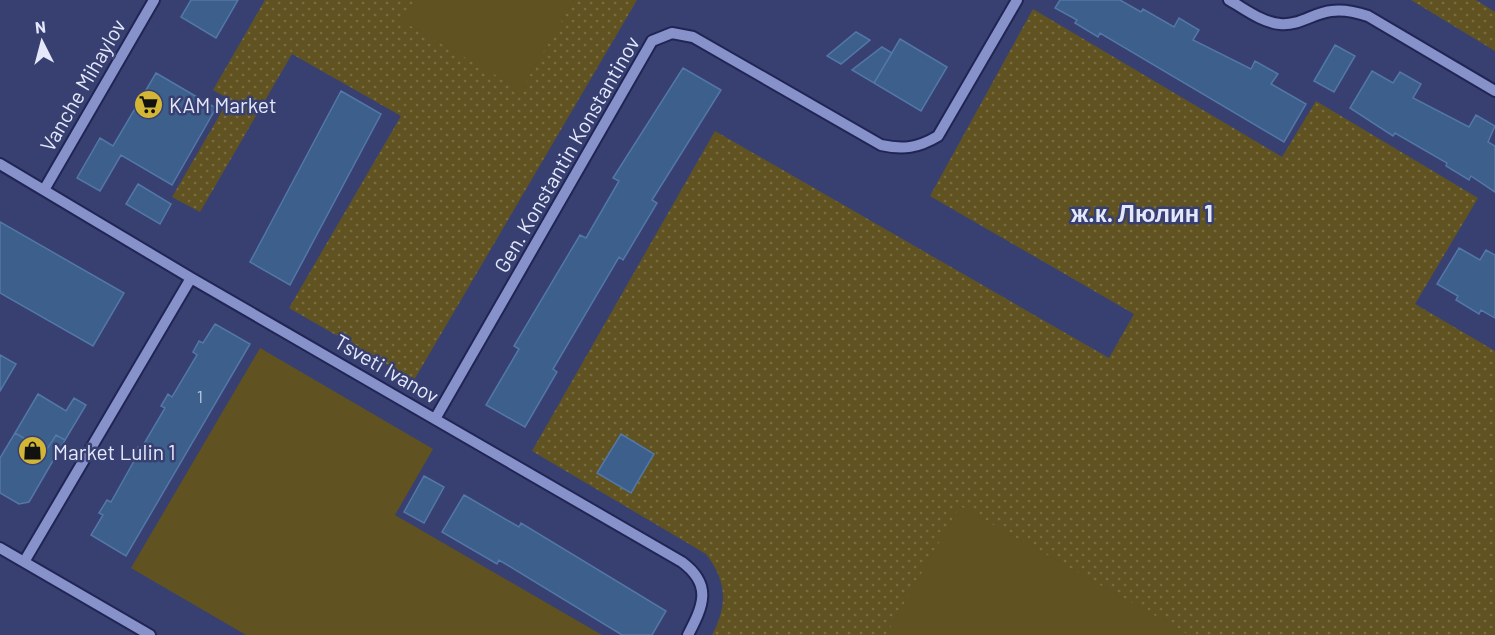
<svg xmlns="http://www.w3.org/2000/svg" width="1495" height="635" viewBox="0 0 1495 635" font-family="Barlow,sans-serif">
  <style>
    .grass { fill: url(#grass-dots) }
    .park { fill: #605321 }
    .building { fill: #3c5f8c; stroke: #5377a6; stroke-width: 1.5 }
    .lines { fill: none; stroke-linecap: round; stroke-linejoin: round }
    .minor-casing { stroke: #202554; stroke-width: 14 }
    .minor { stroke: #8792ca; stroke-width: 10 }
    .labels { text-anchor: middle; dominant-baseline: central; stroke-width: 5; stroke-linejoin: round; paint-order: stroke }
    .number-label { font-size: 18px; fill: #bac6de }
    .street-label { font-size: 21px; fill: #e4e8fa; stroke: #384071 }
    .poi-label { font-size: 21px; fill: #e4e8fa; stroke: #384071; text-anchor: start }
    .quarter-label { font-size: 24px; font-weight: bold; fill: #e4e8fa; stroke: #384071 }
  </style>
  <defs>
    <pattern id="grass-dots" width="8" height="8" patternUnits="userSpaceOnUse" patternTransform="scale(1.5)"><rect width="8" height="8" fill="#605321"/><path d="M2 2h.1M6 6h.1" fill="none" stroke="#776c42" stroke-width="1.8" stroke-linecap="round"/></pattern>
  </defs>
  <rect width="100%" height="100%" fill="#384071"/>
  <path class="grass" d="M265 0H637L414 380 289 308 401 116 292 54 200 212 172 197 229 99 213 90Z
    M1411 0H1476L1495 12V51Z
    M1033 9 1282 157 1316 101 1478 198 1415 304 1495 351V635H712C728 605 727 581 706 554L532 451 715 131 1109 358 1134 314 930 196Z"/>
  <path class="park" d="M415 0H574L521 90 402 21Z
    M260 348 433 449 395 515 602 635H246L131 568Z
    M960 506 1189 635H886Z"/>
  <path class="building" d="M191 0H238L216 38 181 17Z
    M1060 0H1120L1141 12 1143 9 1174 27 1179 18 1199 30 1193 40 1251 69 1255 61 1278 74 1271 84 1306 104 1284 142 1100 33 1098 37 1075 23 1077 20 1055 8Z
    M856 32 870 40 841 64 827 56Z
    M900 39 947 67 921 111 874 83Z
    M1335 45 1355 56 1334 92 1314 81Z
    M882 47 892 53 874 83 852 70Z
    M683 68 721 90 652 200 657 203 623 260 619 257 553 369 557 372 525 427 486 405 519 349 514 346 580 235 586 238 619 181 613 178Z
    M1372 71 1393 83 1400 72 1421 84 1413 98 1469 127 1476 115 1495 126 1488 142 1495 146V192L1471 176 1469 180 1446 166 1447 163 1395 133 1393 136 1350 108Z
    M156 73 216 108 172 185 121 155 100 191 77 178 100 138 113 146Z
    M341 91 381 114 290 285 250 262Z
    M138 184 171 204 160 224 126 204Z
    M0 222 124 293 93 346 0 293Z
    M1459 248 1480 260 1486 250 1495 255V318L1481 310 1479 314 1456 300 1458 296 1437 284Z
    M215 324 250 344 126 556 91 535 103 515 99 513 107 500 111 502 134 461 131 459 138 447 141 449 165 408 161 406 168 394 172 397 197 355 193 352 199 341 203 343Z
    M0 355 16 364 0 391Z
    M38 394 66 411 74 398 86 405 65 440 56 435 46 451 15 433Z
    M15 433 46 451 56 435 65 440 29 502 19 504 0 493V458Z
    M621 434 654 454 631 493 597 473Z
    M424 476 444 487 424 523 404 512Z
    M464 495 519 527 521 523 666 611 652 635H622L499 560 497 564 442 532Z"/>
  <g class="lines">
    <defs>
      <path id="minor" d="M1229 0C1245 9 1261 22 1280 24 1299 26 1313 13 1331 11 1344 9 1356 12 1368 16L1495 91
        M0 164 191 278 682 562C713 585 703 606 688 635
        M44 190 154 0
        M435 419 652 41 672 33 693 37 881 145C903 150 918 148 938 136L1017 0
        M0 548 150 635
        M24 562 191 278"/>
    </defs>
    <use href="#minor" class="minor-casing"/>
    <use href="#minor" class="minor"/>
  </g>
  <defs>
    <symbol id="supermarket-disc" viewBox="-11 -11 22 22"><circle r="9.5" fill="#d4b635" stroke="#384071"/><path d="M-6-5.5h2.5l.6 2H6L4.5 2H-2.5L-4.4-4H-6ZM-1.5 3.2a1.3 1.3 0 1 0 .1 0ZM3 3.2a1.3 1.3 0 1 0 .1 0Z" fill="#111"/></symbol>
    <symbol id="shop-disc" viewBox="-11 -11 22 22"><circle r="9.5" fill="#d4b635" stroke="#384071"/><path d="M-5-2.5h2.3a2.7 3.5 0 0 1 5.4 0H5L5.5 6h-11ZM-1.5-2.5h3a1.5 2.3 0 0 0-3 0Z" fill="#111"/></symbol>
  </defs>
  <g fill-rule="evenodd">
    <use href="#supermarket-disc" x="132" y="88" width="33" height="33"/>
    <use href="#shop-disc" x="16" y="434" width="33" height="33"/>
  </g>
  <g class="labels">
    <g class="number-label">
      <text x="200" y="396">1</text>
    </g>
    <g class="street-label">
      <text transform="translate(82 85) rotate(-60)">Vanche Mihaylov</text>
      <text transform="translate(566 154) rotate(-60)">Gen. Konstantin Konstantinov</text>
      <text transform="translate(387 368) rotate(30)">Tsveti Ivanov</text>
    </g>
    <g class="poi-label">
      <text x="169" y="104">KAM Market</text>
      <text x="53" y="451">Market Lulin 1</text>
    </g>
    <g class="quarter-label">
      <text x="1142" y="212">ж.к. Люлин 1</text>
    </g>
  </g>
  <g transform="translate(42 42) rotate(354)" stroke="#384071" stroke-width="4.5" paint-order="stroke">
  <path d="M0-4.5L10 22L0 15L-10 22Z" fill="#e4e8fa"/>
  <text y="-9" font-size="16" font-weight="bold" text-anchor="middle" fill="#e4e8fa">N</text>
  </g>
</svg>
